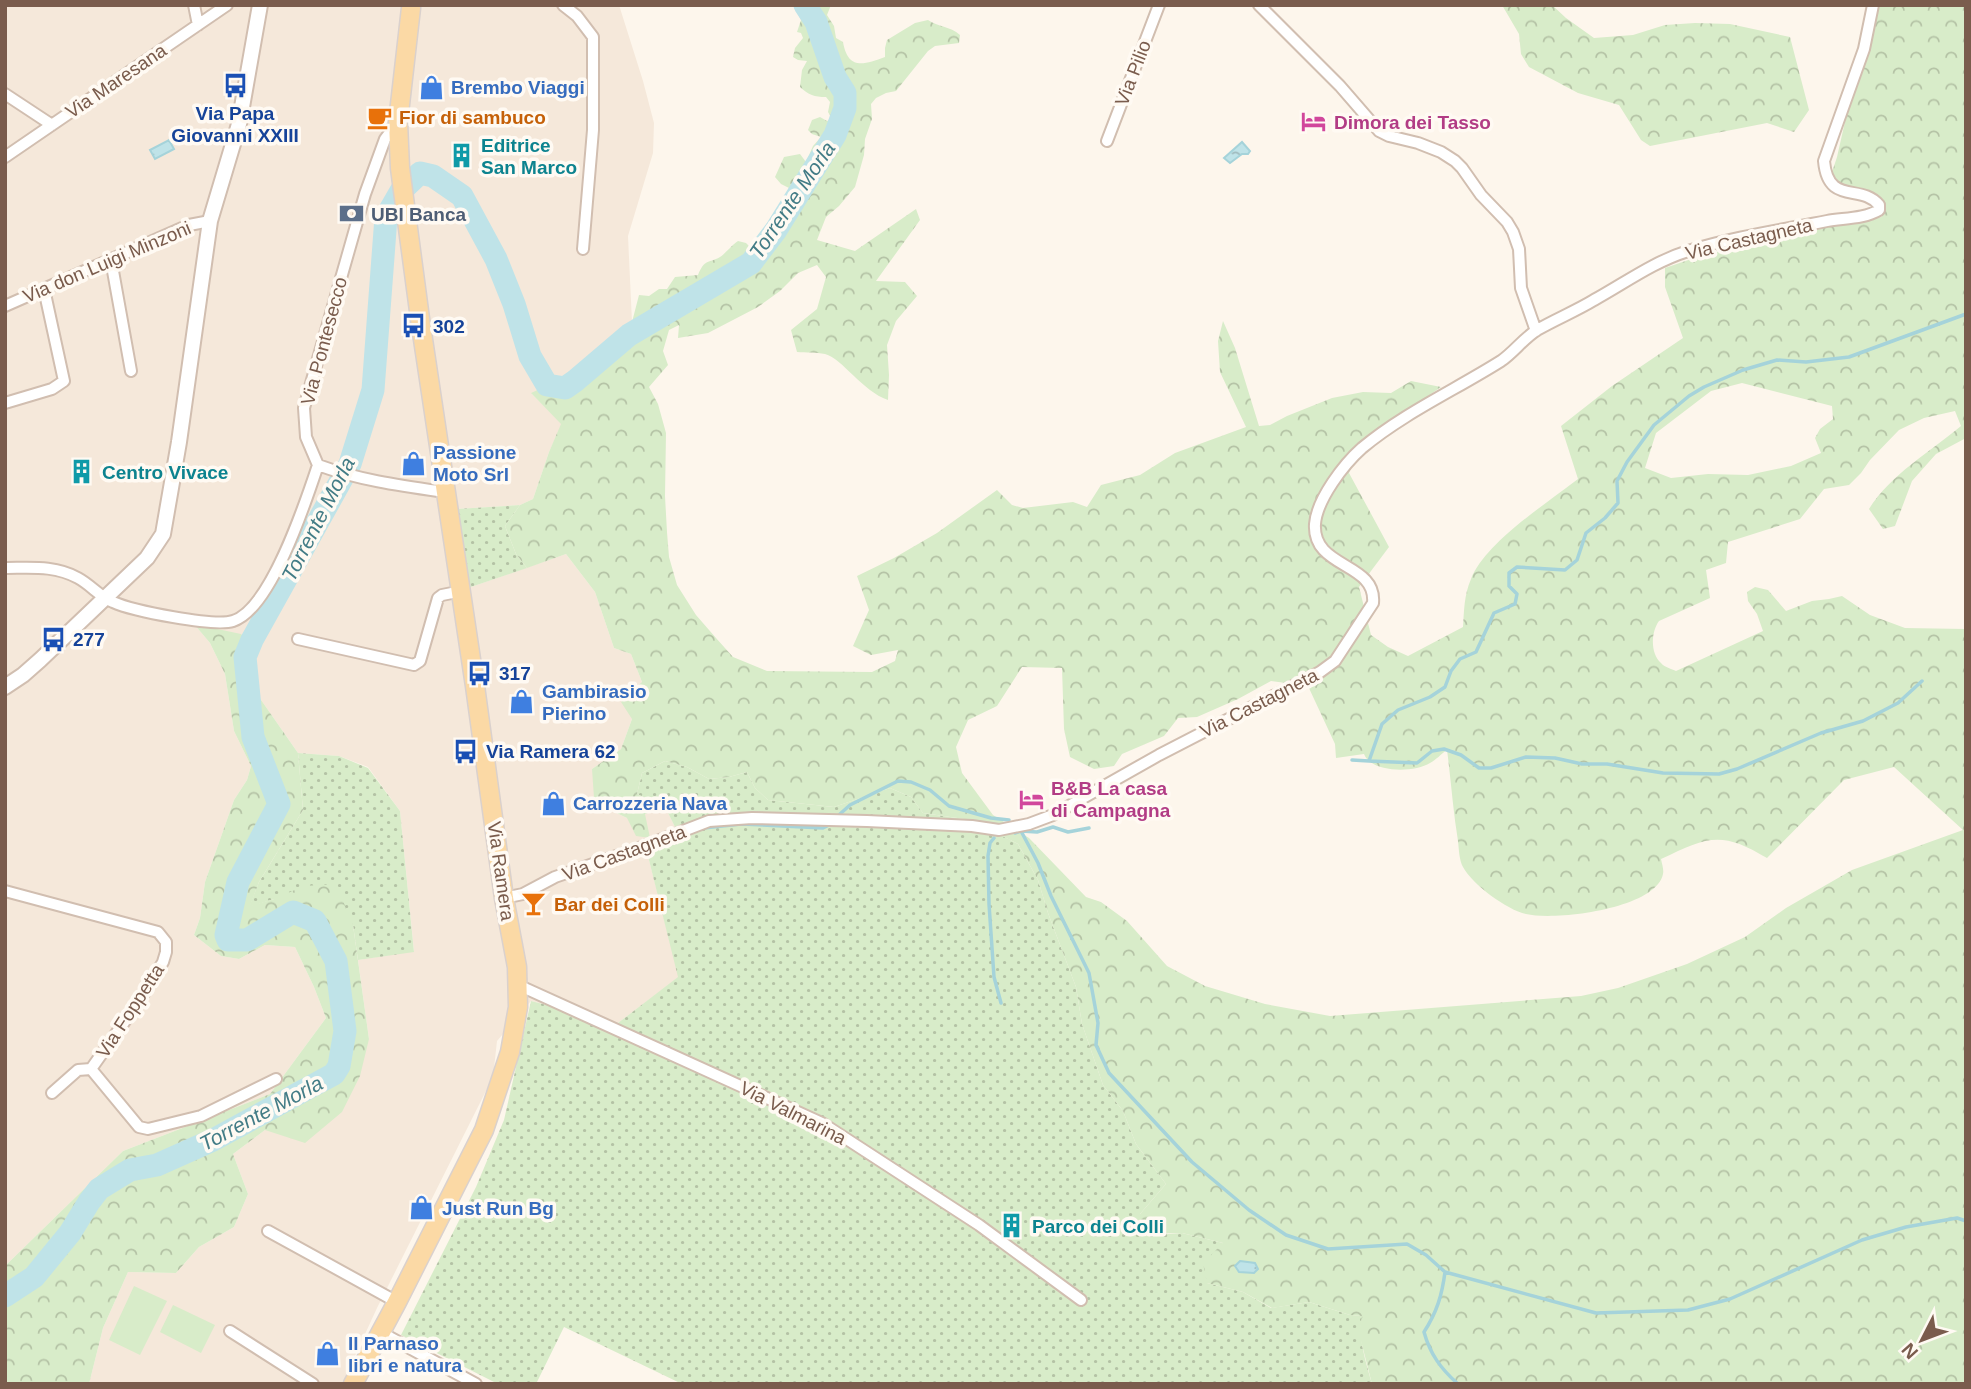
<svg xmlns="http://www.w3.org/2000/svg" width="1971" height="1389" viewBox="0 0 1971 1389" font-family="Helvetica,sans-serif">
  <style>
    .residential { fill: #f5e8da }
    .grass { fill: url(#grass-dots) }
    .forest { fill: url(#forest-crowns); fill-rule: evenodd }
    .garden { fill: #d8ecc9 }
    .water { fill: url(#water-ripples); stroke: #a5d3da; stroke-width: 2 }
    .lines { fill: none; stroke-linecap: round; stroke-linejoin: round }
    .stream { stroke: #a5d3da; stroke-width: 3.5 }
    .river { stroke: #bfe3e8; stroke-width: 23 }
    .minor-casing { stroke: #d1beb0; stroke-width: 14 }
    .tertiary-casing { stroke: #d1beb0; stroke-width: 18 }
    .primary-casing { stroke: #dad1cd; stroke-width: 21 }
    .minor { stroke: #fff; stroke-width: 10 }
    .tertiary { stroke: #fff; stroke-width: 14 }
    .primary { stroke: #fbd9a5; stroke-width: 18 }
    .labels { text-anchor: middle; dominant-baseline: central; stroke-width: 7; stroke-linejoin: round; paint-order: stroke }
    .street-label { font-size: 19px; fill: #7a5c4d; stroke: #fffaf3 }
    .shop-label { font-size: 19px; font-weight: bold; fill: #366cbe; stroke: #fffaf3; text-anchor: start }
    .transit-label { font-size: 19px; font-weight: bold; fill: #164399; stroke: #fffaf3; text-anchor: start }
    .food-label { font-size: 19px; font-weight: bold; fill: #c56008; stroke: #fffaf3; text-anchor: start }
    .hotel-label { font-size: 19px; font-weight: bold; fill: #b23c85; stroke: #fffaf3; text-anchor: start }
    .culture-label { font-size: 19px; font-weight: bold; fill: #0d838f; stroke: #fffaf3; text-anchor: start }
    .service-label { font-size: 19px; font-weight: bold; fill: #4e5e75; stroke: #fffaf3; text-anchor: start }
    .water-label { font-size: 21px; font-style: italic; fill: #437c86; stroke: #fffaf3 }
  </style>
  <defs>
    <pattern id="grass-dots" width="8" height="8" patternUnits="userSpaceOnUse" patternTransform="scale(1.75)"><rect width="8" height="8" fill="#d8ecc9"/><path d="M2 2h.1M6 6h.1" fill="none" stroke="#b4c2a5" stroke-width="1.8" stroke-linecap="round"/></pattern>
    <pattern id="forest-crowns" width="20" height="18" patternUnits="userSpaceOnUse" patternTransform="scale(1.75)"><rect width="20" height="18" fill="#d8ecc9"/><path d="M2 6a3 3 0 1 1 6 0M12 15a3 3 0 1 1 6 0" fill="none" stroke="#b4c2a5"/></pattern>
    <pattern id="water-ripples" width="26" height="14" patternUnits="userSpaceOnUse" patternTransform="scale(1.75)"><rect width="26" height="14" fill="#bfe3e8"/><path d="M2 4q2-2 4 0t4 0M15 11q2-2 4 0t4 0" fill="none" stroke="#a0bbbe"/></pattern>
  </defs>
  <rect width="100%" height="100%" fill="#fdf6ec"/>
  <path class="residential" d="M5 5H619L643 81 654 123 653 153 628 236 632 322 565 397 542 388 532 394 562 424 549 452 533 499 520 505 456 509 468 588 566 554 595 592 614 648 631 654 642 682 632 719 621 749 592 769 606 808 627 818 665 807 675 827 648 856 679 977 618 1023 531 1001 497 1041 493 1077 377 1308 342 1384H89L103 1328 128 1272 176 1273 199 1247 234 1227 248 1194 233 1154 265 1130 369 1039 358 960 414 951 400 811 368 767 339 756 298 753 259 697 254 647 195 625 210 643 225 674 234 731 251 766 247 780 234 800 205 882 200 918 194 935 221 956 239 959 265 945 295 947 314 987 326 1018 270 1094 123 1151 5 1266Z"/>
  <path class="grass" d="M520 505 505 526 516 554 527 568 468 588 456 509Z
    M298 753 339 756 368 768 400 811 414 952 358 960 353 925 274 899 249 907 259 882 303 810Z
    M665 761 687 767 709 779 729 777 747 772 755 788 768 800 834 807 890 788 911 797 923 813 971 820 1018 844 1038 880 1048 913 1076 987 1082 1024 1103 1085 1123 1111 1136 1144 1166 1184 1140 1214V1233L1155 1235 1182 1233 1223 1243 1207 1283 1243 1292 1271 1308 1309 1302 1350 1315 1363 1316C1356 1333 1367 1366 1372 1384H682L564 1327 536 1384H498L401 1335 476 1187 504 1120 531 1001 618 1023 678 977 648 856 675 827 665 807 637 794 642 773Z"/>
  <path class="forest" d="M796 5H831L827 15 834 26 836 38 843 42C848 70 863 65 885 57V48L887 40 915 23 928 20C938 27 950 26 960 35L959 43 935 46 928 51 896 91 886 93 876 98 871 104 872 119 865 139 864 155 855 187 839 206 826 217 817 240 855 251 916 209 920 220 876 281 905 282 917 296 896 321 887 345 889 375 888 400C862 391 843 359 825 354 816 352 806 353 797 352L791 330 817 309 826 277 817 265 798 273 780 291 758 307 708 333 678 338 679 325 669 330 663 351 668 365 649 387 658 404 666 433 665 496 667 532 669 557 677 585 696 615 716 638 733 657 767 671 872 672 895 661 898 650 871 655 853 646 869 610 857 576 894 558 937 533 997 490 1012 505 1023 508 1073 502 1087 507 1101 485 1140 475 1175 453 1246 427 1220 372 1218 341 1223 321 1235 348 1259 426 1270 425 1287 416 1332 398 1363 392 1391 393 1411 381 1441 387 1411 408 1362 440 1349 473 1389 547 1359 587 1371 635 1388 647 1408 656 1463 627C1464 611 1464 595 1471 579 1485 543 1547 503 1578 479L1561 426 1612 386 1683 338 1665 287V268L1706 254 1733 248 1772 233 1808 222 1882 217 1868 199 1829 181 1837 157 1849 104 1880 5H1966V438L1936 454 1912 481 1895 526 1883 529 1869 509C1891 474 1930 452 1961 426L1955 411 1924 418 1899 430 1870 460 1861 473 1849 485 1824 489 1800 519 1728 542 1726 563 1706 570 1710 598 1659 621C1651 632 1650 653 1661 663 1664 667 1672 669 1676 671L1763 631 1757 614 1748 601 1747 592 1755 587 1768 590 1786 611 1812 601 1829 599 1842 596 1870 615 1905 628 1966 629V1384H1372L1359 1333 1362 1316 1350 1315 1309 1302 1272 1308 1243 1292 1207 1283 1203 1263 1223 1243 1182 1233 1140 1234V1214L1166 1184 1136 1144 1123 1111 1103 1085 1082 1024 1076 987 1048 913 1038 880 1018 844 971 820 923 813 911 797 890 788 834 807 768 800 755 788 747 772 729 777 709 779 687 767 665 761 642 773 637 794 665 807 645 814 650 838 636 836 627 818 606 808 594 798 592 769 621 749 632 719 621 702 642 682 631 654 614 648 595 592 566 554 527 568 516 554 505 526 520 505 533 499 549 452 561 424 531 393 542 388 566 397 632 322 639 295 649 296 659 289H667L675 277 698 275C705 258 708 264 720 257 725 254 732 245 738 241L746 243 751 248 758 244 769 234 782 214 783 200 789 188 781 184 775 177 784 157 800 154 806 162 813 146 821 137 812 134 808 130 812 120 820 117 827 121 832 119 828 112 830 102 826 97C814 97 809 95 800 87L802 70 807 61 798 60 793 57 795 48 803 38 801 33 797 32 801 20 797 12ZM1742 383 1832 406 1833 419 1820 429 1815 438 1821 453 1791 466 1748 475 1708 474 1671 478 1645 468 1656 433 1711 391ZM1022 667 1062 668 1064 729 1070 757 1094 769 1114 766 1122 754 1164 736 1178 718 1197 717 1238 699 1271 681 1308 686 1335 744 1336 758 1364 754C1371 773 1414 773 1430 763 1436 760 1441 754 1447 750 1451 780 1453 811 1458 841 1459 849 1459 860 1463 867 1472 884 1507 910 1526 914 1555 921 1656 909 1663 874 1664 870 1662 864 1661 859 1707 837 1721 830 1767 858L1844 780 1894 767 1963 830 1852 870 1786 908 1745 937 1687 964 1618 988 1581 996 1330 1016 1265 1004 1205 986 1167 966 1127 921 1101 902 1086 897 1029 838 993 815 962 773 956 747 968 720 997 706Z
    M1502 5H1552L1566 18 1594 38 1633 35 1665 25 1695 23 1730 24 1790 37 1809 110 1794 132 1767 123 1650 146 1641 140 1619 105 1578 93 1529 67 1521 54 1519 34Z
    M194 624 241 634 254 647 259 697 298 753 303 810 259 882 250 906 274 899 304 886 336 884 353 925 369 1039 360 1076 342 1112 305 1143 265 1130 233 1154 248 1194 234 1227 199 1247 176 1273 128 1272 103 1328 89 1384H5V1266L123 1151 270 1094 326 1018 314 987 295 947 265 945 239 959 221 956 194 935 200 918 205 882 234 800 247 780 251 766 234 731 225 674 210 643Z"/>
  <path class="garden" d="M134 1286 167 1301 140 1355 109 1340Z
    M173 1305 215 1325 201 1353 160 1332Z"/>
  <path class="water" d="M169 140 174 149 155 159 150 150Z
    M1242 142 1250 151 1248 154H1242L1230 163 1224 158Z
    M1240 1261 1255 1263 1258 1269 1254 1273 1239 1272 1235 1266Z"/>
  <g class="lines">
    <path class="stream" d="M1352 760 1369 761 1382 724 1398 710 1430 697 1445 687 1451 671 1460 659 1476 652 1494 613 1515 604 1517 594 1509 586V573L1517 567 1565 570 1577 560 1586 533 1605 518 1618 503 1617 481 1627 462 1654 425 1689 396 1704 387 1743 370 1777 360 1806 362 1849 357 1966 314
      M1369 761 1417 763 1432 751 1444 749 1461 755 1479 768H1491L1526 757 1555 758 1582 764H1607L1663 773 1719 774 1737 769 1821 733 1863 721 1898 703 1922 681
      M840 814 850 805 898 781 911 782 930 790 949 806 991 818 1009 820
      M704 828 741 824 823 828 827 826
      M1021 831 1037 832 1053 827 1068 832 1089 828
      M1015 833 1021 831 1038 863 1051 896 1089 973 1098 1023 1096 1045 1109 1073 1192 1162 1249 1210 1286 1235 1328 1249 1407 1244 1426 1255 1445 1272C1442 1295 1437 1312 1424 1332 1430 1354 1441 1369 1458 1384
      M994 838 990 843 988 856 989 904 994 977 1001 1003
      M642 854 674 840
      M1445 1272 1596 1313 1688 1310 1730 1299 1862 1240 1906 1227 1957 1218 1966 1221"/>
    <path class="river" d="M5 1296 34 1277 70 1233 89 1202 99 1189 130 1170 157 1165 213 1140 334 1074 339 1066 345 1031 336 961 315 921 293 912 247 940H228L226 935 238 882 279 804 253 737 245 657 252 640 350 464 373 390 386 217 401 191 420 173 433 176 462 196 496 259 514 304 530 356 547 385 565 388 575 381 629 335 751 263 776 230 835 135 845 108V93L835 77 816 22 805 5"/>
    <defs>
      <path id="minor" d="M194 5 198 25
        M563 5 577 16 593 37V130L583 249
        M1259 5 1340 86 1379 131 1389 136 1418 143 1441 152 1455 161 1462 168 1481 195 1507 222 1513 232 1519 249 1521 288 1536 331
        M5 94 52 125
        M1107 141 1159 5
        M5 157 227 5
        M111 260 131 371
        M5 306 189 225 210 221
        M5 403 52 389 64 381 44 289
        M318 465C358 480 403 486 445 492
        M5 568C30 568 55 565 78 578 91 585 100 597 113 602 133 611 214 627 233 621 271 609 306 501 318 465L306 437 304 408 365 194 385 139 398 122
        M298 639 414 665 420 661 438 598 442 595 462 591
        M5 891 158 932 166 942V952L163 962 142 997 91 1069 139 1127 148 1129 201 1116 276 1079
        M504 898 523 894 555 877 639 848 709 821 752 818 867 821 972 826 999 830 1029 824 1053 815 1159 755 1320 672 1335 661 1373 603C1377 562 1312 569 1315 524 1317 499 1344 464 1362 448 1404 413 1455 390 1501 361 1514 352 1524 338 1537 330 1556 319 1576 311 1594 300 1625 283 1653 262 1688 251 1733 237 1781 230 1827 221 1844 218 1864 219 1879 210V205C1861 183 1828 206 1824 161L1864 49 1873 5
        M518 985 822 1123 979 1225 1081 1300
        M52 1093 78 1070 91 1069
        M268 1231 397 1302
        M230 1331 313 1384
        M380 1332 476 1384"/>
      <path id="tertiary" d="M5 687 23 675 40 660 147 558 163 534 179 442 210 221 239 124 260 5"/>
      <path id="primary" d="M353 1384 397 1302 484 1130 510 1052 518 1007 517 967 504 898 475 686 421 326 400 168 398 122 411 8"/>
    </defs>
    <use href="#minor" class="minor-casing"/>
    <use href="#tertiary" class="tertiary-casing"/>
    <use href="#primary" class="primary-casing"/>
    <use href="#minor" class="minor"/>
    <use href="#tertiary" class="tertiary"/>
    <use href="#primary" class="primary"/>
  </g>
  <defs>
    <symbol id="bus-bare" viewBox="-9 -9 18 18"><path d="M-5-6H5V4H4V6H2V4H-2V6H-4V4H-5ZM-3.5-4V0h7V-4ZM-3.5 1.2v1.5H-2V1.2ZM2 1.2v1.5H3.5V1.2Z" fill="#1a4fb4" stroke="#fffaf3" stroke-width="2.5" paint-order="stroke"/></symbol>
    <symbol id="shop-bare" viewBox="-9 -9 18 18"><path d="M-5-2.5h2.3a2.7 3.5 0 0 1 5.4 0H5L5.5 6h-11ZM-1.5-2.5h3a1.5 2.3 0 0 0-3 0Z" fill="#3f7fe0" stroke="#fffaf3" stroke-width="2.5" paint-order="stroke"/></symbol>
    <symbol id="cafe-bare" viewBox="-9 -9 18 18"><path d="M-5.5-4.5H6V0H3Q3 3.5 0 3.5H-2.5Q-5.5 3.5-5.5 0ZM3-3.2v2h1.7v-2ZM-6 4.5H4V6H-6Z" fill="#e8710a" stroke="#fffaf3" stroke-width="2.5" paint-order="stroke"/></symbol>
    <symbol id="hotel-bare" viewBox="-9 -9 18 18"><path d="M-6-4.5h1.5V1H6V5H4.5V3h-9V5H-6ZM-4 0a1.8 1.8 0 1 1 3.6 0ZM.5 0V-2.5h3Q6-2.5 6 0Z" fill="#d1479c" stroke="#fffaf3" stroke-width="2.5" paint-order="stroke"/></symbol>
    <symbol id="building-bare" viewBox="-9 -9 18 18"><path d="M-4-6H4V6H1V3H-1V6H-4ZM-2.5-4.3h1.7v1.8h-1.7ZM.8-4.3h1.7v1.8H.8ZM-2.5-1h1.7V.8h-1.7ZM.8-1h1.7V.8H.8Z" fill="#0f9aa8" stroke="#fffaf3" stroke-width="2.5" paint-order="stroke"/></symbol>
    <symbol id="bank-bare" viewBox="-9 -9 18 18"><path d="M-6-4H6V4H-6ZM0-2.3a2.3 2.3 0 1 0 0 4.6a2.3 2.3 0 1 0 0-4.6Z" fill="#5c6f8a" stroke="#fffaf3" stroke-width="2.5" paint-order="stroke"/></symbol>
    <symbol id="bar-bare" viewBox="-9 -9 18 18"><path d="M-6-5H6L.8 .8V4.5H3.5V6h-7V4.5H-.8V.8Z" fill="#e8710a" stroke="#fffaf3" stroke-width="2.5" paint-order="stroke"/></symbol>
  </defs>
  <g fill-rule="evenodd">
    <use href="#bus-bare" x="218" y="68" width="35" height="35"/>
    <use href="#shop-bare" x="414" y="70" width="35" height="35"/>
    <use href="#cafe-bare" x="362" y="100" width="35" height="35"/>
    <use href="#hotel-bare" x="1296" y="104" width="35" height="35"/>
    <use href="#building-bare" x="444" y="138" width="35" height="35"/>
    <use href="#bank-bare" x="334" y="196" width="35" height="35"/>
    <use href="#bus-bare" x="396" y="308" width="35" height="35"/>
    <use href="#shop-bare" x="396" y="446" width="35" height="35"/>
    <use href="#building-bare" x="64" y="454" width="35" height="35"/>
    <use href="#bus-bare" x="36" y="622" width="35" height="35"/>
    <use href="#bus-bare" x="462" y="656" width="35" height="35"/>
    <use href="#shop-bare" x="504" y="684" width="35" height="35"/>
    <use href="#bus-bare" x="448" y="734" width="35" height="35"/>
    <use href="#hotel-bare" x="1014" y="782" width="35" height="35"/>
    <use href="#shop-bare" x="536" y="786" width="35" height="35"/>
    <use href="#bar-bare" x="516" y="886" width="35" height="35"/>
    <use href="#shop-bare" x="404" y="1190" width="35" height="35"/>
    <use href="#building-bare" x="994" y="1208" width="35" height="35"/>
    <use href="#shop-bare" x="310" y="1336" width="35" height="35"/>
  </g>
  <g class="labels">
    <g class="street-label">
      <text transform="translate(1133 73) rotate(-69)">Via Pilio</text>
      <text transform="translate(116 81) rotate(-34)">Via Maresana</text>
      <text transform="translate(1749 239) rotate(-13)">Via Castagneta</text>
      <text transform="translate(107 262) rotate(-23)">Via don Luigi Minzoni</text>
      <text transform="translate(324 341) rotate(-75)">Via Pontesecco</text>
      <text transform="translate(1259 703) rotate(-27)">Via Castagneta</text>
      <text transform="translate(624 853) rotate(-20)">Via Castagneta</text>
      <text transform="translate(501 871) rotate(82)">Via Ramera</text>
      <text transform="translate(130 1011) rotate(-57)">Via Foppetta</text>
      <text transform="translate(793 1113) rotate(27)">Via Valmarina</text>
    </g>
    <g class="shop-label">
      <text x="451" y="87">Brembo Viaggi</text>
      <text x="433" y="452">Passione<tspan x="433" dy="22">Moto Srl</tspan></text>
      <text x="542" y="691">Gambirasio<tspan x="542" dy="22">Pierino</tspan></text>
      <text x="573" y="803">Carrozzeria Nava</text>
      <text x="442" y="1208">Just Run Bg</text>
      <text x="348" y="1343">Il Parnaso<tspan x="348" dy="22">libri e natura</tspan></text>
    </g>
    <g class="transit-label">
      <text x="235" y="113" text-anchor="middle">Via Papa<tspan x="235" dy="22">Giovanni XXIII</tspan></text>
      <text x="433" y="326">302</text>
      <text x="73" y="639">277</text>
      <text x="499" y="673">317</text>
      <text x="486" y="751">Via Ramera 62</text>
    </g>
    <g class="food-label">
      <text x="399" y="117">Fior di sambuco</text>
      <text x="554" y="904">Bar dei Colli</text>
    </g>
    <g class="hotel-label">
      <text x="1334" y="122">Dimora dei Tasso</text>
      <text x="1051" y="788">B&amp;B La casa<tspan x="1051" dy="22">di Campagna</tspan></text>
    </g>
    <g class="culture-label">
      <text x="481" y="145">Editrice<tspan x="481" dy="22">San Marco</tspan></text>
      <text x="102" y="472">Centro Vivace</text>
      <text x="1032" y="1226">Parco dei Colli</text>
    </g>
    <g class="service-label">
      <text x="371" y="214">UBI Banca</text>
    </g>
    <g class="water-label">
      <text transform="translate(792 200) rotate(-56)">Torrente Morla</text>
      <text transform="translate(318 519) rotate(-63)">Torrente Morla</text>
      <text transform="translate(261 1113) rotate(-28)">Torrente Morla</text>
    </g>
  </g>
  <rect width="1971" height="1389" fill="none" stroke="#7a5c4d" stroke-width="14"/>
  <g transform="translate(1922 1340) rotate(228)" stroke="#fffaf3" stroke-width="5" paint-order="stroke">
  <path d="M0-5L12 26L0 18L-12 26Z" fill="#7a5c4d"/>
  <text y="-10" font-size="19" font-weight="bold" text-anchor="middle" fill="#7a5c4d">N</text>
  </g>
</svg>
